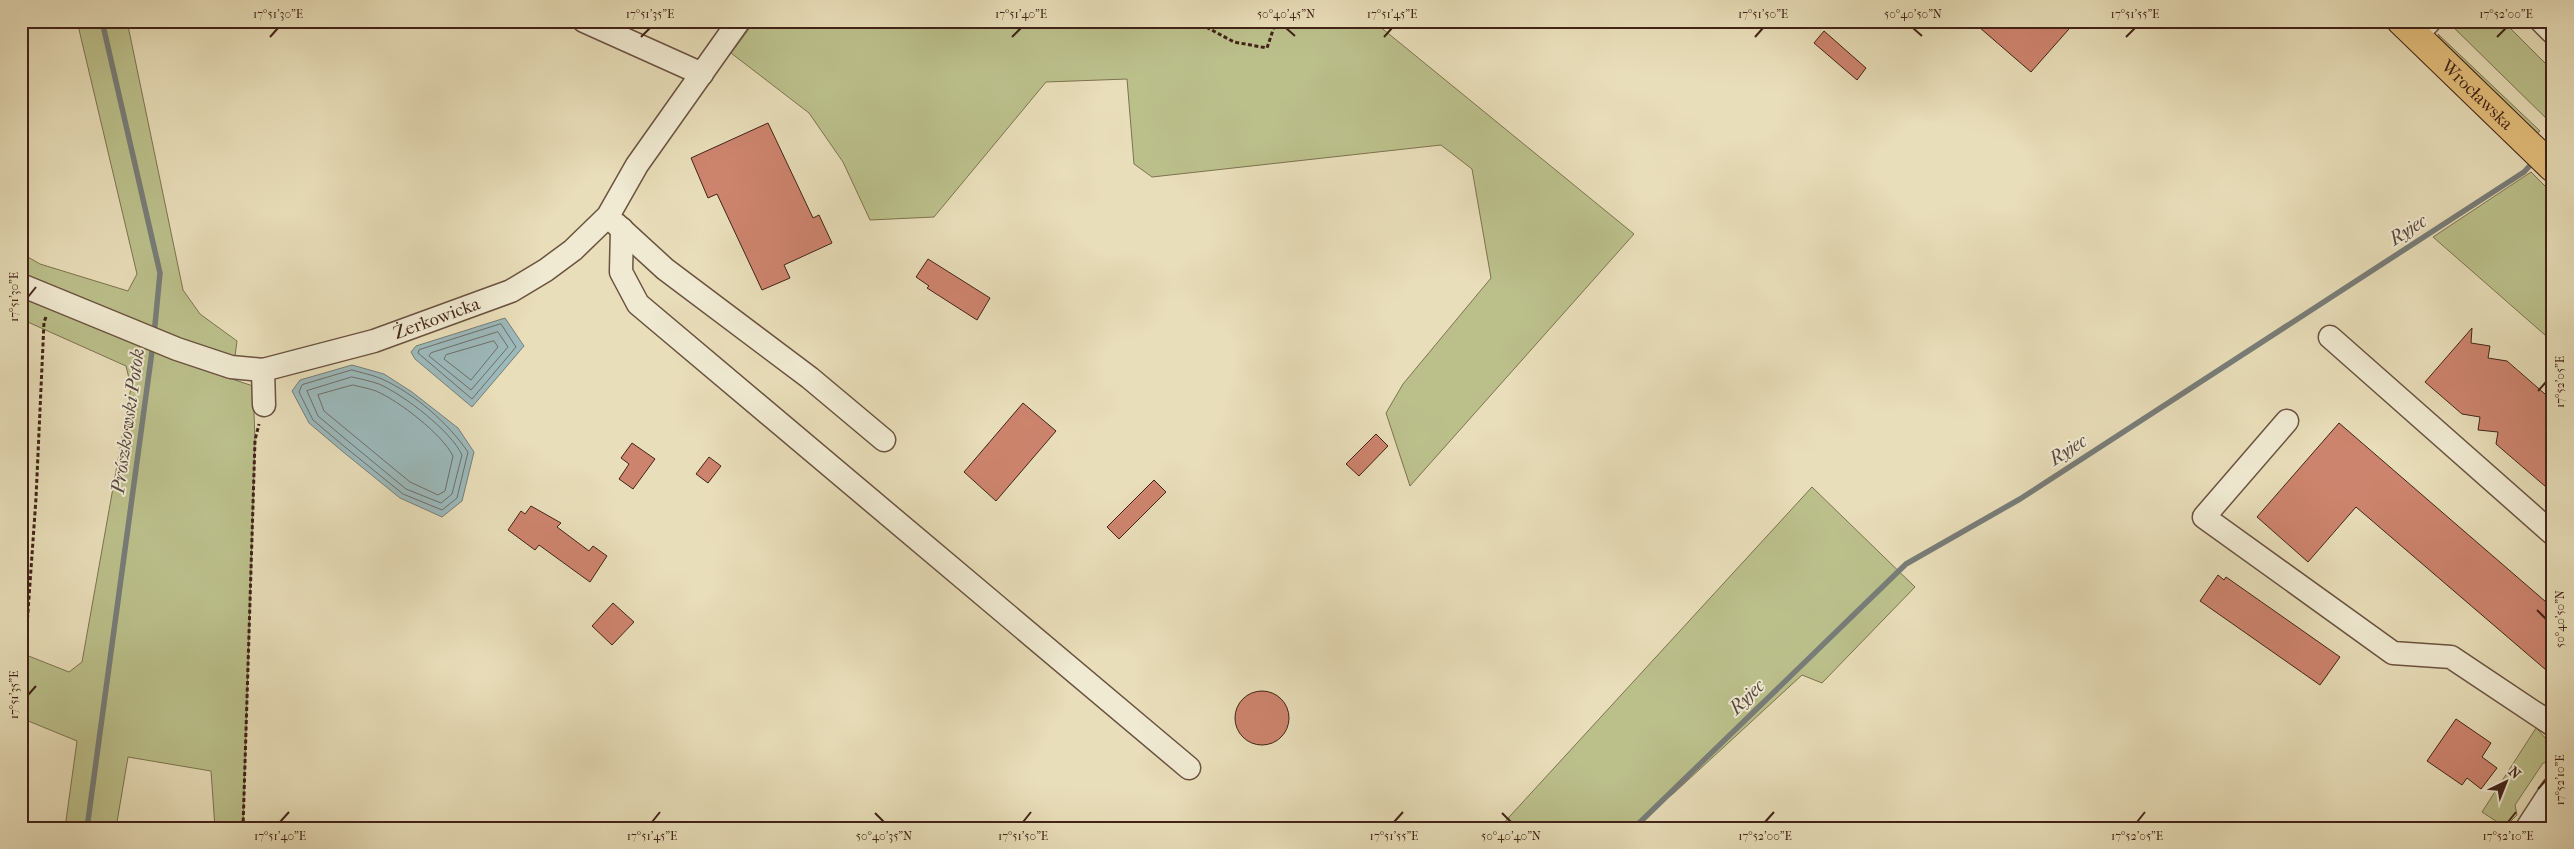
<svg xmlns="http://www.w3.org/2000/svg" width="2574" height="849" viewBox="0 0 2574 849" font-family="'IM FELL French Canon',serif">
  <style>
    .green { fill: #bbc08b; stroke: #7e7251 }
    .water { fill: #9cb9bb; stroke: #787d79 }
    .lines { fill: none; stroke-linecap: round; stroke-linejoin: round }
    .shore { stroke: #6e6e69; stroke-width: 1 }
    .stream { stroke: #787d79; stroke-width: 5.5 }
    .building { fill: #cd846e; stroke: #412317 }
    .minor-casing { stroke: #6b5240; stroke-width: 25 }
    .major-casing { stroke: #412317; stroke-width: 30 }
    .path { stroke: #412317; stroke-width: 3; stroke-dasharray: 4 2.5; stroke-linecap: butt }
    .minor { stroke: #f0ead2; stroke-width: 22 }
    .major { stroke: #e4bf7c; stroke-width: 28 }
    .ticks { fill: none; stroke: #412317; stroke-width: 2 }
    .labels { text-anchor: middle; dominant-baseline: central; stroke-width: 4; stroke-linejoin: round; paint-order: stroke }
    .street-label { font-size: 18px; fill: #412317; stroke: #f0ead2 }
    .water-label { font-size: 19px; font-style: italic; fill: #584840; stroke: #f0ead2 }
    .neatline { fill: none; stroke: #412317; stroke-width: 2 }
    .ticks-label { font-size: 12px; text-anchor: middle; fill: #412317 }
  </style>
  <rect width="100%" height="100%" fill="#e8deb9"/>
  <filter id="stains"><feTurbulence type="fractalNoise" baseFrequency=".004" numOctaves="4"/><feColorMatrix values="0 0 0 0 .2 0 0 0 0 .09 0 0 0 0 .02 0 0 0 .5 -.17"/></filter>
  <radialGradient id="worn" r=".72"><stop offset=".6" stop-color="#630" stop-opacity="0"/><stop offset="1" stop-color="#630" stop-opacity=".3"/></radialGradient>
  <path class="green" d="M77 21H127L183 290 200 314 237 341 232 379 253 386 255 440 243 828H215L211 771 128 757 116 828H65L77 741 21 718V653L69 672 82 662 131 387 126 366 21 319V253L40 264 128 291 137 274Z
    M755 21H1373L1634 234 1410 486 1386 413 1403 384 1491 278 1472 169 1441 145 1152 177 1134 164 1127 79 1046 82 934 217 870 220 843 162 809 113 731 53Z
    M2447 21H2503L2553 71V125Z
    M2438 34 2540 131 2537 133 2440 38Z
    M2531 172 2553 194V342L2433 237Z
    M1812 487 1915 587 1822 683 1802 675 1674 793 1629 828H1499Z
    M2536 728C2546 738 2554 747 2551 762L2543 763 2515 805 2517 815 2505 827 2482 812Z"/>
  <path class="water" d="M505 318 524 346 472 407 415 359 411 352 416 346Z
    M352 365 384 374 412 392 458 428 474 452 462 501 442 517 400 498 342 451 309 423 292 391 300 380Z"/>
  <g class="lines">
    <path class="shore" d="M501 324 516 347 472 399 418 353 419 350Z
      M498 332 508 347 471 390 429 356 431 353Z
      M494 341 498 347 471 380 444 359 446 355Z
      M352 370C362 373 373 375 382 379 415 394 448 423 468 452L457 498 442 510 403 494 345 447 313 420 299 392 302 385Z
      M352 377C361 379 370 381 379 384 404 395 451 431 462 455L452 494 441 503 406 489 349 442 318 416 307 391Z
      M353 385C360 387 368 388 376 391 399 401 442 434 453 456L445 491 438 495 410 482 324 411 318 395Z"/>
    <path class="stream" d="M102 21 160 273 154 335
      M2545 149 2553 140
      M87 828 153 344
      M1634 828 1906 564 2020 499 2524 172 2535 160"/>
  </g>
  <path class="building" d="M1972 21H2076L2031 72Z
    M1824 31 1866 68 1857 80 1814 43Z
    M768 123 813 218 819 215 832 243 784 265 790 278 762 290 717 194 708 198 691 158Z
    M928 259 990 298 977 320 927 288 929 286 916 277Z
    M2472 328 2471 343 2490 346 2488 358 2507 361 2553 401V493L2496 444 2498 432 2478 430 2480 417 2462 414 2425 382Z
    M1023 403 1056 431 996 501 964 472Z
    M2339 423 2553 608V676L2356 507 2308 562 2257 517Z
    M1376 434 1388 446 1359 476 1346 464Z
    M632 443 655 459 633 489 619 479 629 464 621 458Z
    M709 457 721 466 708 483 696 474Z
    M1154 480 1166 492 1119 539 1107 527Z
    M531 506 561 523 557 527 589 551 593 546 607 556 590 582 539 545 535 550 508 530 521 511 525 514Z
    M2218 575 2224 580 2226 577 2340 657 2320 685 2200 601Z
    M613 603 634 622 612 645 592 626Z
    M1235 718a27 27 0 1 1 54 0a27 27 0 1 1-54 0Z
    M2456 719 2491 743 2482 757 2497 768 2481 789 2467 778 2462 785 2427 761Z"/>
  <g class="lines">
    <defs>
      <g id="minor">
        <path d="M584 21 702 74"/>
        <path d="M2541 21 2553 33"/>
        <path d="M2416 36 2430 21"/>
        <path d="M616 224 665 269 810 378 884 440"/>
        <path d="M622 229 621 272 638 304 1189 768"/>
        <path id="s1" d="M21 285 177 349 231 367 263 370 374 341 511 291 546 270 573 250 608 216 637 165 739 21"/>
        <path d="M2330 337 2553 534"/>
        <path d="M263 370 264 405"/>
        <path d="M2287 421 2204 517 2393 653 2451 657 2553 725"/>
        <path d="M2527 828 2553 788"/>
      </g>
      <g id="major">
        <path id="s2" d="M2401 21 2553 168"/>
      </g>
    </defs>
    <use href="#minor" class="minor-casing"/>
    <use href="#major" class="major-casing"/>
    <path class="path" d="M1195 21 1234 42 1267 48 1276 21
      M21 664 26 640 36 498 44 322 46 317
      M243 828 255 440 259 424"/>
    <use href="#minor" class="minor"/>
    <use href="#major" class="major"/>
  </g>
  <path class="ticks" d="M1286 28 1295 36M1913 28 1922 36M270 37 278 28M641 37 650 28M1012 37 1021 28M1384 37 1392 28M1755 37 1763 28M2126 37 2135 28M2497 37 2506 28M28 297 36 287M2538 391 2546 382M2537 610 2546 619M28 695 36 686M2538 789 2546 780M875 813 884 822M1502 813 1511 822M280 822 289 812M652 822 660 812M1023 822 1031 812M1394 822 1403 812M1765 822 1774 812M2137 822 2145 812M2508 822 2516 812"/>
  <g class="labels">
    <g class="street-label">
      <text stroke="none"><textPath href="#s2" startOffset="106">Wrocławska</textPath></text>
      <text stroke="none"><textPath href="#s1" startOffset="439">Żerkowicka</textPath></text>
    </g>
    <g class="water-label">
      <text transform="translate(2408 230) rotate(-33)">Ryjec</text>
      <text transform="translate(128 421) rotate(-82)">Prószkowski Potok</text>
      <text transform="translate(2068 450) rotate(-33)">Ryjec</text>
      <text transform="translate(1747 697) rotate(-44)">Ryjec</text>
    </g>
  </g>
  <rect width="2574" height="849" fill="none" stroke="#e8deb9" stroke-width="55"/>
  <g transform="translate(2506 782) rotate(43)" stroke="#f0ead2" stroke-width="4" paint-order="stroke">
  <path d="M0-4L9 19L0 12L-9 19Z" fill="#412317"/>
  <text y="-8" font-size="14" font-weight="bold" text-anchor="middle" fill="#412317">N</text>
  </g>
  <rect x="28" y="28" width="2518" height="794" class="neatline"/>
  <g class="ticks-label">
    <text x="278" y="18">17°51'30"E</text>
    <text x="650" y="18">17°51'35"E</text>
    <text x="1021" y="18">17°51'40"E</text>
    <text x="1286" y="18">50°40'45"N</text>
    <text x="1392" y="18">17°51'45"E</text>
    <text x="1763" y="18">17°51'50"E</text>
    <text x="1913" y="18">50°40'50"N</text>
    <text x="2135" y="18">17°51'55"E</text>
    <text x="2506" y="18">17°52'00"E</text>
    <text transform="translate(14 297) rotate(-90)" y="4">17°51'30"E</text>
    <text transform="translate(2560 382) rotate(-90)" y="4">17°52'05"E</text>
    <text transform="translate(2560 619) rotate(-90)" y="4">50°40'50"N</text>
    <text transform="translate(14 695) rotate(-90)" y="4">17°51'35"E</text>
    <text transform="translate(2560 780) rotate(-90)" y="4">17°52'10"E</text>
    <text x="280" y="840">17°51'40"E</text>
    <text x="652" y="840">17°51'45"E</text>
    <text x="884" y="840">50°40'35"N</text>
    <text x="1023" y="840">17°51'50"E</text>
    <text x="1394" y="840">17°51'55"E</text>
    <text x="1511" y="840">50°40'40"N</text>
    <text x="1765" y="840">17°52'00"E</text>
    <text x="2137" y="840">17°52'05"E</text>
    <text x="2508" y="840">17°52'10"E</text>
  </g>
  <rect width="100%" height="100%" filter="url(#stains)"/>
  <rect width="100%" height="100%" fill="url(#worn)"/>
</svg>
